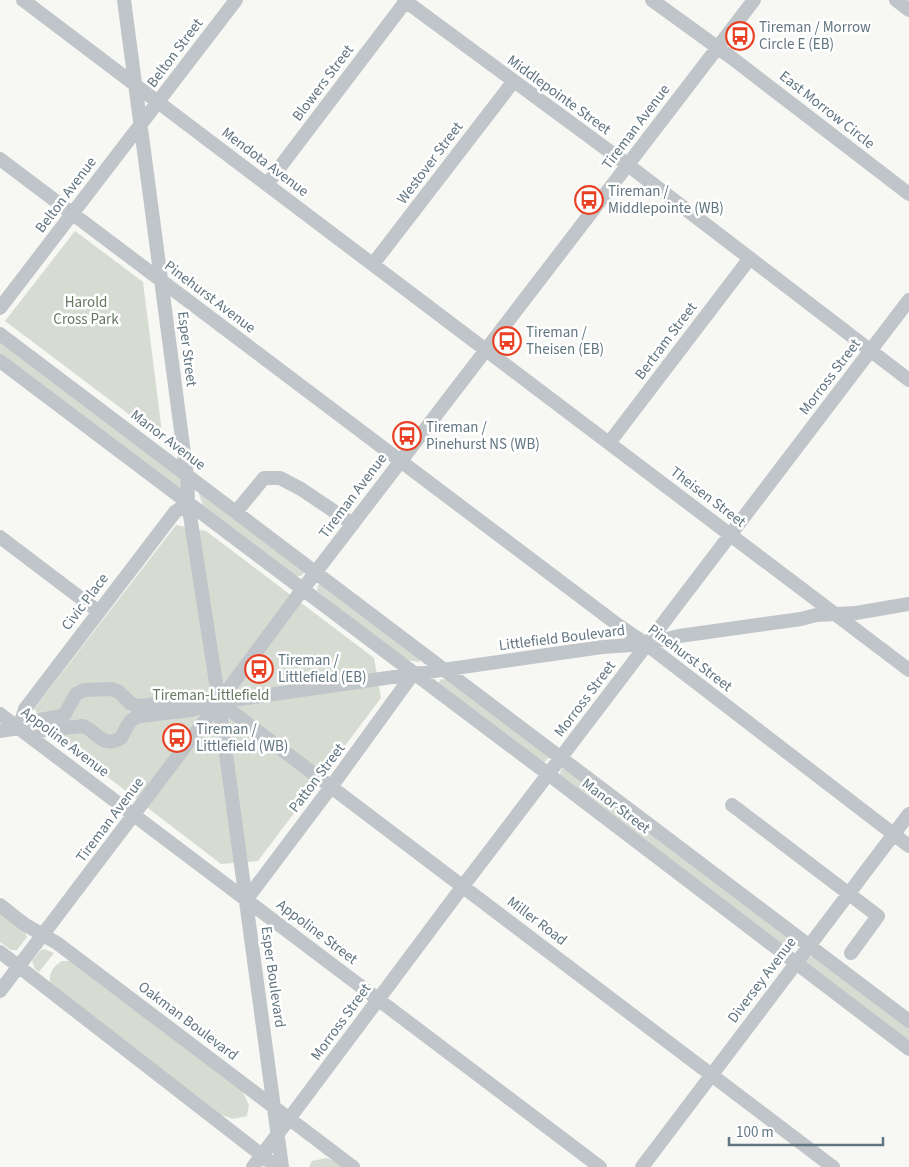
<svg xmlns="http://www.w3.org/2000/svg" width="909" height="1167" viewBox="0 0 909 1167" font-family="'Source Sans 3',sans-serif">
  <style>
    .green { fill: #d7dcd3 }
    .lines { fill: none; stroke-linecap: round; stroke-linejoin: round }
    .minor { stroke: #c0c5c9; stroke-width: 14 }
    .labels { text-anchor: middle; dominant-baseline: central; stroke-width: 5; stroke-linejoin: round; paint-order: stroke }
    .poi-label { font-size: 15px; fill: #617580; stroke: #fff; text-anchor: start }
    .street-label { font-size: 15px; fill: #617580; stroke: #fff }
    .park-label { font-size: 15px; fill: #667860; stroke: #fff }
  </style>
  <rect width="100%" height="100%" fill="#f7f7f4"/>
  <path class="green" d="M75 231 143 282 163 440 5 321Z
    M0 340 180 478 181 489 0 354Z
    M198 491 303 568 304 573 301 576H294L203 506Z
    M176 525 206 531 374 658 381 698 258 861 221 864 58 739 34 709Z
    M321 584 421 659 419 662 406 660 317 591 318 585Z
    M441 679 449 680 549 757 545 762 542 763 438 684Z
    M564 768 796 942 794 949 791 950 785 948 560 775 561 769Z
    M0 913 25 932 27 937 17 950H11L0 942Z
    M44 949 54 953 39 972 35 969 32 961 41 950Z
    M814 955 909 1027V1041L806 964 805 960Z
    M62 961H73L241 1088 249 1105 247 1116 233 1119 216 1113 52 987C47 975 52 967 62 961Z
    M326 1158 332 1160 345 1167H309L312 1161Z"/>
  <g class="lines">
    <path class="minor" d="M23 0 909 670
      M124 0 187 476 188 503 219 702 282 1167
      M404 0 628 165 909 380
      M652 0 732 58 909 194
      M896 0 909 10
      M0 159 618 625 646 644 909 846
      M267 184 406 1
      M373 264 513 82
      M0 308 236 0
      M0 334 909 1021
      M0 361 548 774 909 1049
      M609 443 750 258
      M236 512 264 478H280L301 489 353 524
      M0 537 99 612
      M219 702 833 1167
      M0 714 600 1167
      M19 728 38 731 83 726C97 731 102 749 121 738 127 728 128 719 140 716L191 710 219 702 602 647 646 644 679 636 801 619 816 615 856 613 909 604
      M19 728 25 709 175 512 188 503
      M0 731 19 728 34 721 60 716 65 714 76 694 84 690 112 689 119 692 130 703 135 705 142 706 189 699 211 701
      M732 805 878 916 851 953
      M246 900 331 787 413 674
      M0 905 24 924 57 943 353 1167
      M0 952 277 1167
      M0 991 219 702 302 590 754 0
      M253 1167 463 886 909 300
      M642 1167 909 814"/>
  </g>
  <defs>
    <symbol id="bus-ring" viewBox="-11 -11 22 22"><circle r="9.5" fill="#fff" stroke="#e94023" stroke-width="1.5"/><path d="M-5-6H5V4H4V6H2V4H-2V6H-4V4H-5ZM-3.5-4V0h7V-4ZM-3.5 1.2v1.5H-2V1.2ZM2 1.2v1.5H3.5V1.2Z" fill="#e94023"/></symbol>
  </defs>
  <g fill-rule="evenodd">
    <use href="#bus-ring" x="724" y="20" width="32" height="32"/>
    <use href="#bus-ring" x="573" y="184" width="32" height="32"/>
    <use href="#bus-ring" x="491" y="325" width="32" height="32"/>
    <use href="#bus-ring" x="391" y="420" width="32" height="32"/>
    <use href="#bus-ring" x="243" y="653" width="32" height="32"/>
    <use href="#bus-ring" x="161" y="722" width="32" height="32"/>
  </g>
  <g class="labels">
    <g class="poi-label">
      <text x="759" y="27">Tireman / Morrow<tspan x="759" dy="17">Circle E (EB)</tspan></text>
      <text x="608" y="191">Tireman /<tspan x="608" dy="17">Middlepointe (WB)</tspan></text>
      <text x="526" y="332">Tireman /<tspan x="526" dy="17">Theisen (EB)</tspan></text>
      <text x="426" y="427">Tireman /<tspan x="426" dy="17">Pinehurst NS (WB)</tspan></text>
      <text x="278" y="660">Tireman /<tspan x="278" dy="17">Littlefield (EB)</tspan></text>
      <text x="196" y="729">Tireman /<tspan x="196" dy="17">Littlefield (WB)</tspan></text>
    </g>
    <g class="street-label">
      <text transform="translate(175 53) rotate(-53)">Belton Street</text>
      <text transform="translate(323 83) rotate(-53)">Blowers Street</text>
      <text transform="translate(559 95) rotate(36)">Middlepointe Street</text>
      <text transform="translate(827 110) rotate(38)">East Morrow Circle</text>
      <text transform="translate(636 127) rotate(-53)">Tireman Avenue</text>
      <text transform="translate(265 162) rotate(37)">Mendota Avenue</text>
      <text transform="translate(430 163) rotate(-53)">Westover Street</text>
      <text transform="translate(66 195) rotate(-53)">Belton Avenue</text>
      <text transform="translate(210 297) rotate(37)">Pinehurst Avenue</text>
      <text transform="translate(666 341) rotate(-53)">Bertram Street</text>
      <text transform="translate(187 349) rotate(83)">Esper Street</text>
      <text transform="translate(830 377) rotate(-53)">Morross Street</text>
      <text transform="translate(168 440) rotate(37)">Manor Avenue</text>
      <text transform="translate(353 496) rotate(-53)">Tireman Avenue</text>
      <text transform="translate(708 497) rotate(37)">Theisen Street</text>
      <text transform="translate(85 602) rotate(-53)">Civic Place</text>
      <text transform="translate(562 638) rotate(-7)">Littlefield Boulevard</text>
      <text transform="translate(690 658) rotate(37)">Pinehurst Street</text>
      <text transform="translate(585 699) rotate(-53)">Morross Street</text>
      <text transform="translate(65 742) rotate(37)">Appoline Avenue</text>
      <text transform="translate(317 778) rotate(-53)">Patton Street</text>
      <text transform="translate(616 806) rotate(37)">Manor Street</text>
      <text transform="translate(110 820) rotate(-53)">Tireman Avenue</text>
      <text transform="translate(537 921) rotate(37)">Miller Road</text>
      <text transform="translate(317 932) rotate(37)">Appoline Street</text>
      <text transform="translate(273 977) rotate(82)">Esper Boulevard</text>
      <text transform="translate(762 980) rotate(-53)">Diversey Avenue</text>
      <text transform="translate(188 1021) rotate(37)">Oakman Boulevard</text>
      <text transform="translate(341 1022) rotate(-54)">Morross Street</text>
    </g>
    <g class="park-label">
      <text x="86" y="302">Harold<tspan x="86" dy="17">Cross Park</tspan></text>
      <text x="211" y="695">Tireman-Littlefield</text>
    </g>
  </g>
  <path d="M729 1137v8h154v-8" fill="none" stroke="#617580" stroke-width="2.5"/>
  <text x="736" y="1137" font-size="15" fill="#617580" stroke="#ffffff" stroke-width="4" paint-order="stroke">100 m</text>
</svg>
